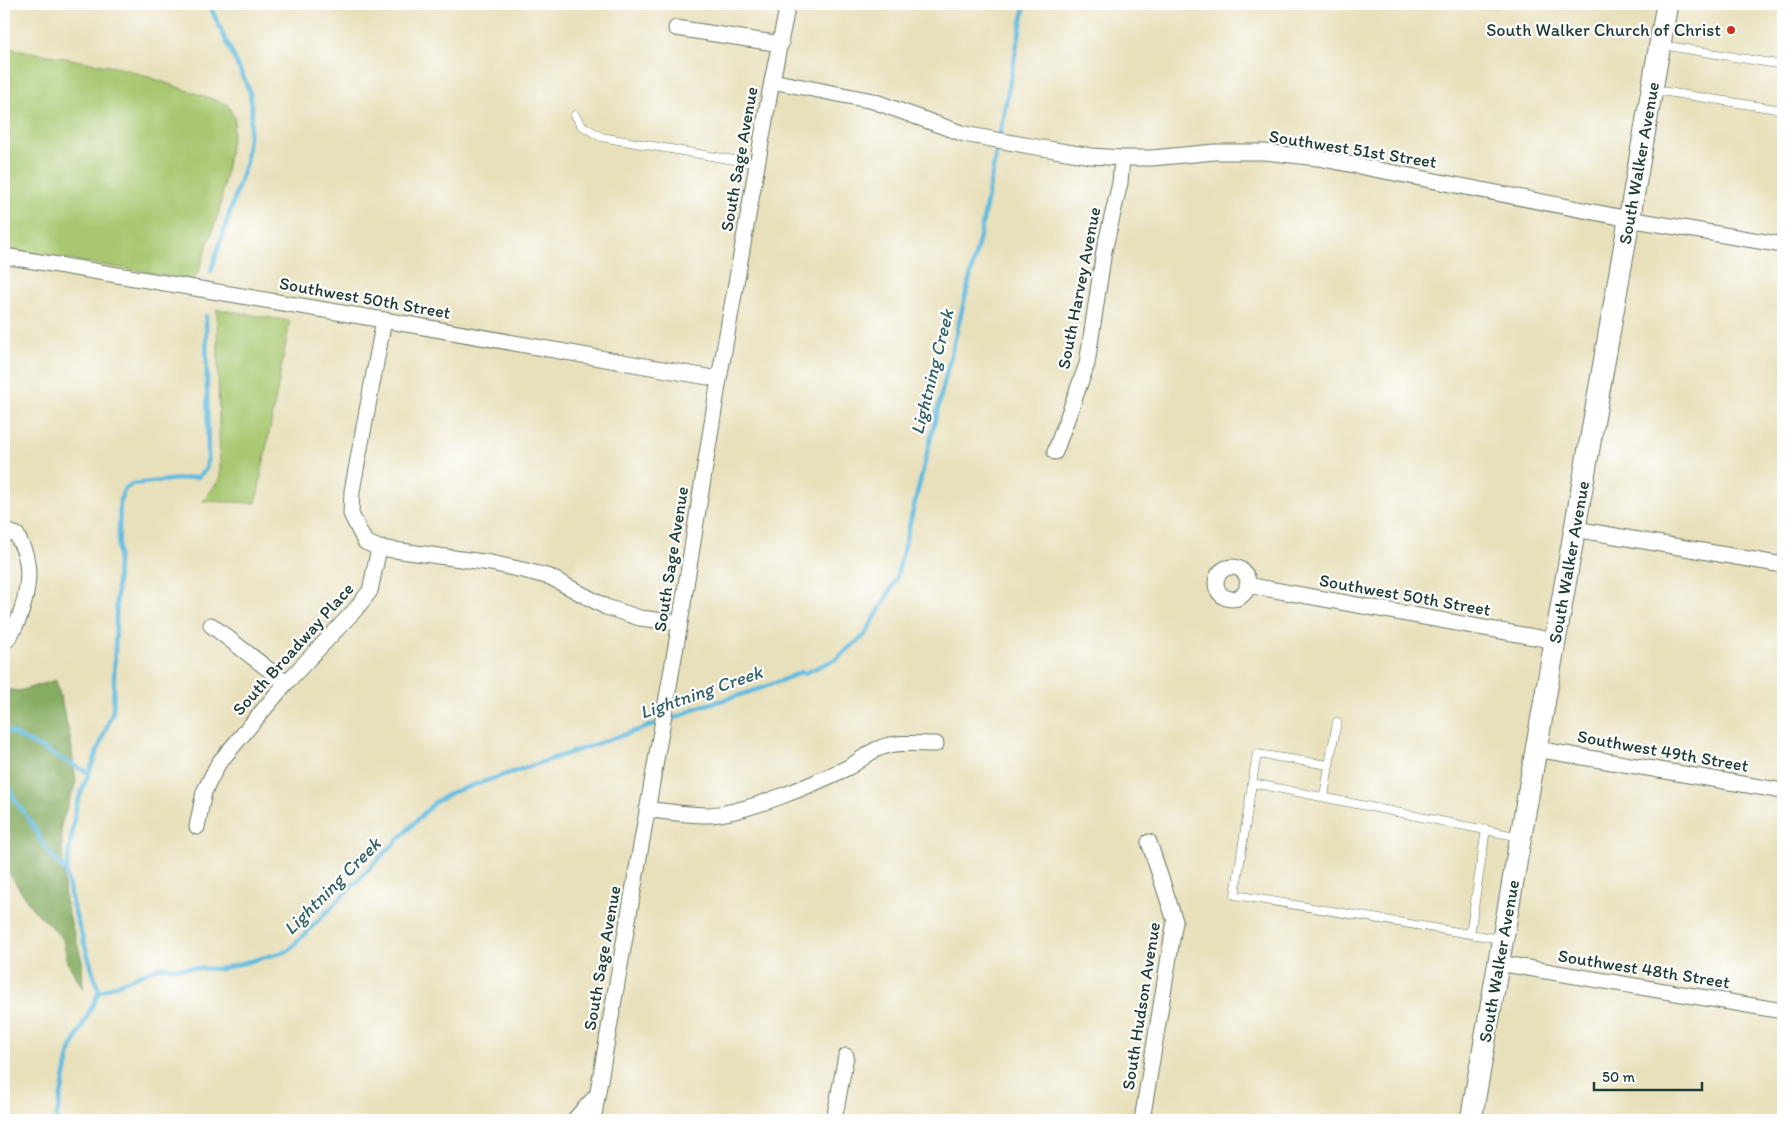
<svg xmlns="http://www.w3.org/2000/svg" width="1787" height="1124" viewBox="0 0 1787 1124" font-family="Itim,sans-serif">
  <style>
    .green { fill: #a8c76f; stroke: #648252 }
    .forest { fill: #86ac62; stroke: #52744b }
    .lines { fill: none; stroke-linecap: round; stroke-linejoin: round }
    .stream { stroke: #62bbdf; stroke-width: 4.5 }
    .service-casing { stroke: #657663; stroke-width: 9 }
    .minor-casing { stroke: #657663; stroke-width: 17 }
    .secondary-casing { stroke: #657663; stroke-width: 23 }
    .service { stroke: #fff; stroke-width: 8 }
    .minor { stroke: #fff; stroke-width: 15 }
    .secondary { stroke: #fff; stroke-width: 21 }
    .poi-dot { fill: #c8321e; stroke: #fff; stroke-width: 2 }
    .labels { text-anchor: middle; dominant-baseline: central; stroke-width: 4.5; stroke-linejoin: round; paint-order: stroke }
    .poi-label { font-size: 18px; fill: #1f3d34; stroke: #fff; text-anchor: end }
    .street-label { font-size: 18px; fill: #1f3d34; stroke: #fff }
    .water-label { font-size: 19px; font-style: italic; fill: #336367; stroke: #fff }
  </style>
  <rect width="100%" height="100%" fill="#fff"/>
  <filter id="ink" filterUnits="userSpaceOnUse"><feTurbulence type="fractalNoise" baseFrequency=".02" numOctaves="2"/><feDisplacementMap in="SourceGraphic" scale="10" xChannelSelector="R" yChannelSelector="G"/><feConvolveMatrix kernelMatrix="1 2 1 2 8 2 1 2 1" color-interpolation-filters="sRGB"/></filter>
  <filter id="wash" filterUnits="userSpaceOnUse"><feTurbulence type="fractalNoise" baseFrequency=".0096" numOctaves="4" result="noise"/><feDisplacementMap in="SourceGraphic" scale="20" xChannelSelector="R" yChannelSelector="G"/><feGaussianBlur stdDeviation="1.12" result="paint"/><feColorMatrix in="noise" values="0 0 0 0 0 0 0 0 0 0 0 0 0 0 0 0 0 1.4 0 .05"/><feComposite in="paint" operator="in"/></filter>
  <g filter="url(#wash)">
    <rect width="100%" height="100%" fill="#e8e0bb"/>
    <path class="green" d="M4 47 125 69 227 104 235 119 219 212 198 273 193 280 4 249Z
      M217 309 290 321 256 503 203 501 220 479Z"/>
    <path class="forest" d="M56 680 70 736 76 782 61 825 65 901 82 961 83 989 68 963 63 939 33 909 4 866V689L19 691Z"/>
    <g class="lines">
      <path class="stream" d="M209 4 250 92 252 111 246 162 211 271
        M4 729 89 773
        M4 778 16 802 31 822 46 849 66 872
        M99 992 72 903 66 872 76 806 113 711 120 501 124 490 132 484 198 477 206 469 208 458 206 316
        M56 1120 70 1051 99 992 159 967 221 969 288 951 435 802 453 792 680 716C687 713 694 708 702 706 736 697 769 687 801 672L805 673 836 659 865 635 896 580 980 236 1025 4"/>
    </g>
  </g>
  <g filter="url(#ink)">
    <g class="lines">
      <defs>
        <path id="service" d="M1662 45 1783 65
          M1654 90 1783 110
          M575 115 581 125 601 137 757 164
          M1329 765 1337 722
          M1252 783 1257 754 1329 765 1324 797
          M1470 934 1486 829
          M1500 939 1235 895 1252 783 1520 837"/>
        <path id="minor" d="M676 28 781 44
          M772 81 873 101 964 134 1030 146 1091 156 1122 158H1152L1215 152H1264L1318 158 1629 219 1783 245
          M4 256 384 320 719 379
          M384 320 352 491 351 514 365 542 379 548 491 563 527 571 550 577 606 607 640 618 680 623
          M1055 452 1087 364 1104 251 1120 183 1122 158
          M1575 529 1783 565
          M4 530 17 535C19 541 23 547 25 553 33 580 23 618 7 640L4 641
          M1216 583a16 16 0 1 1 32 0a16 16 0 1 1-32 0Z
          M1247 585 1556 641
          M211 625 286 683
          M1536 749 1783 791
          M647 809C667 812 687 815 708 815 744 814 814 784 847 768 859 762 868 752 880 748 897 741 919 744 936 744
          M197 827 204 792 218 764 286 683 355 610 370 591 379 548
          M1498 963 1783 1011
          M574 1120 597 1095
          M593 1120 680 623 719 379 772 81 788 4
          M834 1120 846 1056
          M1142 1120 1175 921 1149 842"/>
        <path id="secondary" d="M1471 1120 1667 4"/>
      </defs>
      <use href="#service" class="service-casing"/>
      <use href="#minor" class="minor-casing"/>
      <use href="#secondary" class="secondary-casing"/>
      <use href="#service" class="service"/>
      <use href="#minor" class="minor"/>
      <use href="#secondary" class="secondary"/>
    </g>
  </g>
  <circle class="poi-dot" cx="1731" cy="30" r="5"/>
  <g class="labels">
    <g class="poi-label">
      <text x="1721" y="30">South Walker Church of Christ</text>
    </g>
    <g class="street-label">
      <text transform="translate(1353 149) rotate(9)">Southwest 51st Street</text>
      <text transform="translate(739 159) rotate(-80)">South Sage Avenue</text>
      <text transform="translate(1639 163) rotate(-80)">South Walker Avenue</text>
      <text transform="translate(1079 288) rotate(-79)">South Harvey Avenue</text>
      <text transform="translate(365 298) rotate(10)">Southwest 50th Street</text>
      <text transform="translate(671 559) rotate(-81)">South Sage Avenue</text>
      <text transform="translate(1569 562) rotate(-80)">South Walker Avenue</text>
      <text transform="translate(1405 595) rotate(10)">Southwest 50th Street</text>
      <text transform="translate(293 649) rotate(-48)">South Broadway Place</text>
      <text transform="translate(1663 751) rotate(10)">Southwest 49th Street</text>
      <text transform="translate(602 958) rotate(-80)">South Sage Avenue</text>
      <text transform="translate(1499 961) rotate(-80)">South Walker Avenue</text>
      <text transform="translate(1644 969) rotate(9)">Southwest 48th Street</text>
      <text transform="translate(1141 1006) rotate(-81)">South Hudson Avenue</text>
    </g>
    <g class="water-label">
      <text transform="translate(932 372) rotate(-76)">Lightning Creek</text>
      <text transform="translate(701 692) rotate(-19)">Lightning Creek</text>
      <text transform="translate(332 886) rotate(-45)">Lightning Creek</text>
    </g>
  </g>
  <rect width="1787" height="1124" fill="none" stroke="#fff" stroke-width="20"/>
  <path d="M1594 1082v8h108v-8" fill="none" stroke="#1f3d34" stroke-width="2.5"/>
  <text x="1602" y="1082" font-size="15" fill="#1f3d34" stroke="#ffffff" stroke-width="4" paint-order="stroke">50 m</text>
</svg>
